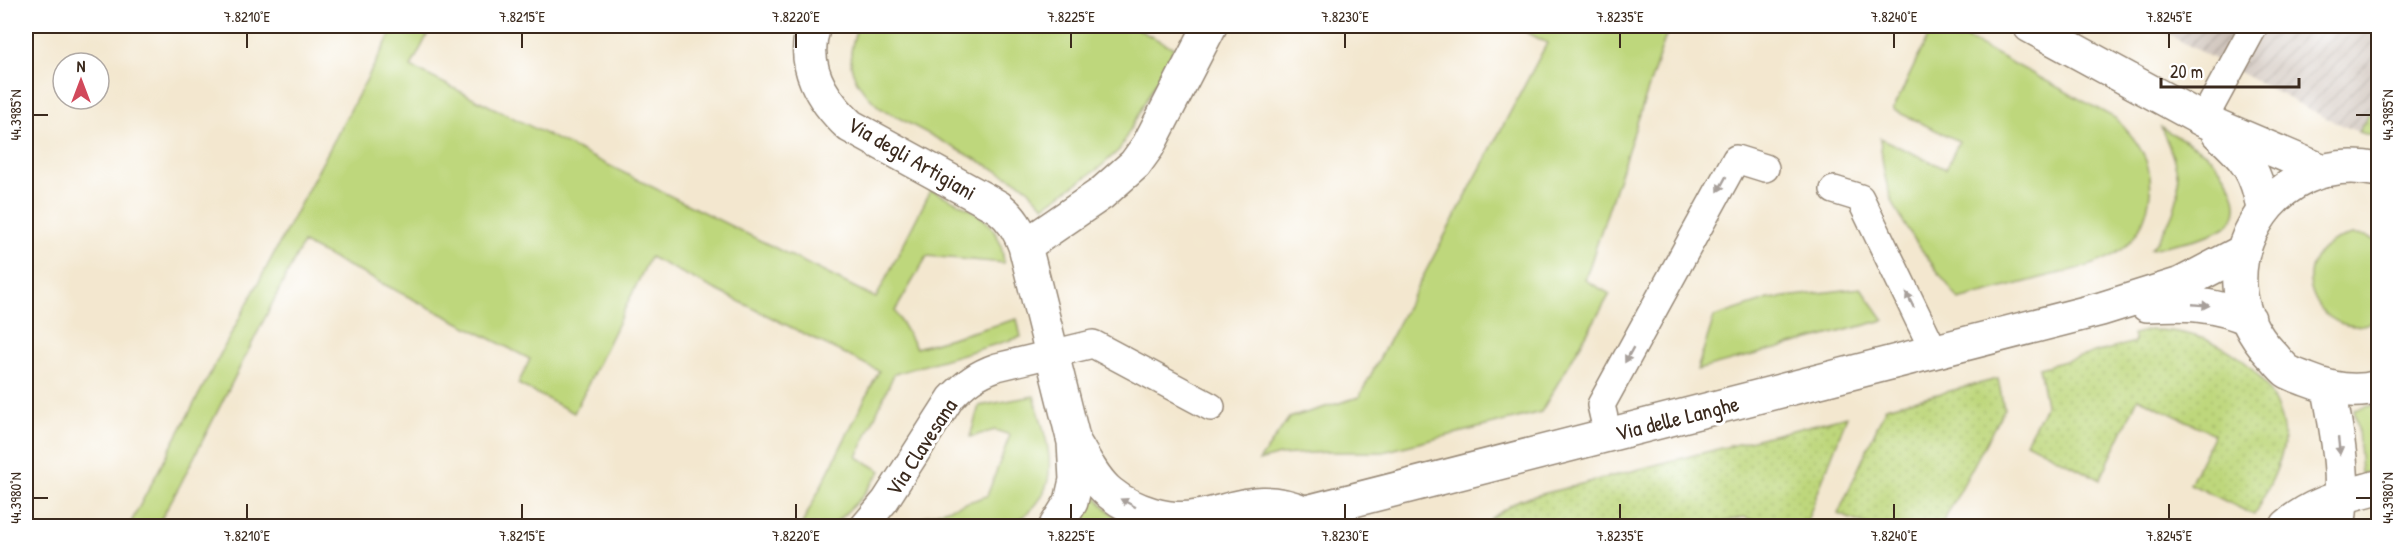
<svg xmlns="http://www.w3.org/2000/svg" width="2404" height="552" viewBox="0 0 2404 552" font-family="'Patrick Hand',sans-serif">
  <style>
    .industrial { fill: url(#industrial-furrows) }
    .grass { fill: #bed77b; stroke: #7c804c; stroke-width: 1.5 }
    .garden { fill: url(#garden-dots); stroke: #7c804c; stroke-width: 1.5 }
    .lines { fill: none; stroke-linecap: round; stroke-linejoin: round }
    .lane-casing { stroke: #978876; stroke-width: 30 }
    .street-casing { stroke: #978876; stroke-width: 36 }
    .secondary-casing { stroke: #978876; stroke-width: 36 }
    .lane { stroke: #fff; stroke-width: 27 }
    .street { stroke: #fff; stroke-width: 33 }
    .secondary { stroke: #fff; stroke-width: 33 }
    .oneway { fill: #a79f9a }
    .ticks { fill: none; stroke: #3b2a1e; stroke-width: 2 }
    .labels { text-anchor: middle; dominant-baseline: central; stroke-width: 6; stroke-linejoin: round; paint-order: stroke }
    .street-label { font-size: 22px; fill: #3b2a1e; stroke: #fff }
    .neatline { fill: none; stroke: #3b2a1e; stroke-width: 2 }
    .ticks-label { font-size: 15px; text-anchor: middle; fill: #3b2a1e }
  </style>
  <defs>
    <pattern id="industrial-furrows" width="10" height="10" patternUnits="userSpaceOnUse" patternTransform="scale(1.5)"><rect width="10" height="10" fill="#cec2b9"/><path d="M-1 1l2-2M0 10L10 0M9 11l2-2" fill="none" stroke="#a89e96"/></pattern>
    <pattern id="garden-dots" width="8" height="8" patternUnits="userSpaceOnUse" patternTransform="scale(1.5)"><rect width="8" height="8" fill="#bed77b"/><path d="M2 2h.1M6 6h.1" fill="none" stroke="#a4b96a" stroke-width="1.8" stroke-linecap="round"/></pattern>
  </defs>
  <rect width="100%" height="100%" fill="#fff"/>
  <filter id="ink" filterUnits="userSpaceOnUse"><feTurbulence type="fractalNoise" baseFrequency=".0167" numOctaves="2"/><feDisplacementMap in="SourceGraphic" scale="12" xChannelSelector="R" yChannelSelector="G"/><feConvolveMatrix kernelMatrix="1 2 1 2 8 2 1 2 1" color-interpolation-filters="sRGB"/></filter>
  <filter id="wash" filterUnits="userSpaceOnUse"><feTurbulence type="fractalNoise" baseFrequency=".008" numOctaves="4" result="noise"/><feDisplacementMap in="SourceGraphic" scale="24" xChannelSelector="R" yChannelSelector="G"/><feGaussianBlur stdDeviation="1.35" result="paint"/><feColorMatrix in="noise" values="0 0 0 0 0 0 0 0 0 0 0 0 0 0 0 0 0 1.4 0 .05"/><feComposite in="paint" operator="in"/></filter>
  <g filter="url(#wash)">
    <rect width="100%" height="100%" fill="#f3e7cf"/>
    <path class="industrial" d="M2152 26H2378V137L2358 132 2322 116Z"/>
    <path class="grass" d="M395 26H432L411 67 876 298 931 190C955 202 989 213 999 240 1002 247 1003 256 1004 263L927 256 895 311 916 348 1017 319 1021 337 894 374 857 457 881 471 861 498 833 525 801 526 879 371 650 257 574 413 518 384 530 359 303 243 180 485 157 526H129Z
      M858 26H1131L1174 48 1119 150 1099 168 1044 206 1024 185 880 108C851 81 843 64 858 26Z
      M1515 26H1669L1585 280 1610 294 1541 412 1383 452H1328L1279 455 1259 461 1289 418 1359 397 1547 43Z
      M1933 26H1944L2115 118C2137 139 2154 163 2150 194 2148 211 2141 231 2128 244 2107 265 2071 270 2044 277 2015 285 1987 292 1959 300 1936 268 1907 235 1891 198 1884 179 1882 159 1880 138L1946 169 1959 141 1893 110Z
      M2161 128C2177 136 2195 145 2209 156 2225 171 2251 210 2225 227 2205 240 2174 243 2151 249 2186 204 2185 179 2161 128Z
      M2352 235 2367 236 2378 243V318C2326 354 2269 255 2352 235Z
      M1861 288 1884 320 1697 370 1714 317 1769 299Z
      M1034 396C1045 437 1066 483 1026 514 1021 518 1016 523 1011 526 1002 530 930 527 915 526L923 517 987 496 1010 435 995 430 970 437 979 406Z
      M2378 404V469L2361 474 2358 429 2354 410Z
      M1090 489C1102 505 1114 519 1133 526H1077L1083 514Z"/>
    <path class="garden" d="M2378 99V137L2358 132Z
      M2150 330C2203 330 2253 353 2276 404 2281 417 2286 433 2283 448 2278 472 2265 494 2254 515L2190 484 2214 434 2138 398 2100 480 2026 442 2046 405 2039 368 2135 342 2133 334Z
      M1998 379 2004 409 1941 526H1869L1838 514 1886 407Z
      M1847 416 1805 526H1768L1744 517 1707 526H1487L1491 518 1519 500Z"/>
  </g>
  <g filter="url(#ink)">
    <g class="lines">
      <defs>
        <path id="lane" d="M2203 120 2254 26
          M1834 190 1860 198 1935 353
          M1608 435 1601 405 1736 159 1765 168
          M864 526 885 501 951 398C965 383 977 374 997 367L1093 344 1211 407"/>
        <path id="street" d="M814 26C800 65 822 100 850 126L998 207C1012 218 1019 230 1025 246L1074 442 1076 480 1071 502 1056 526
          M2030 26 2203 120 2323 171
          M2218 133C2246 157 2257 172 2263 209
          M1025 246 1101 194 1135 164 1148 146 1210 26
          M1075 444C1085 460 1095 481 1110 493 1132 511 1169 523 1198 517 1242 508 1261 494 1306 513
          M2287 526C2312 503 2346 496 2378 487"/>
        <path id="secondary" d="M2378 170C2271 146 2194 274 2271 354 2276 359 2281 366 2287 371 2293 375 2301 377 2308 380 2330 389 2355 394 2378 387
          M2147 305C2183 303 2216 303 2249 319
          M2329 389C2337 434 2347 480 2338 526
          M1252 526 2101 309 2181 284 2242 252"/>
      </defs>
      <use href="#lane" class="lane-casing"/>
      <use href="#street" class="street-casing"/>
      <use href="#secondary" class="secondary-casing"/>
      <use href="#lane" class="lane"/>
      <use href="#street" class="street"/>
      <use href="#secondary" class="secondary"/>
    </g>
    <defs><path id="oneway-solid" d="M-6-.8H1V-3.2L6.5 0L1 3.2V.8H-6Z" transform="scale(1.5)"/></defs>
    <g class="oneway">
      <use href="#oneway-solid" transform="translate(1722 184) rotate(119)"/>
      <use href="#oneway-solid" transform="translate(1910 300) rotate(-116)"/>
      <use href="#oneway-solid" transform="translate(2201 305) rotate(5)"/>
      <use href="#oneway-solid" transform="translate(1629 355) rotate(119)"/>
      <use href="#oneway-solid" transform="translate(2339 446) rotate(84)"/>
      <use href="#oneway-solid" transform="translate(1128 503) rotate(-152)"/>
    </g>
  </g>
  <path class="ticks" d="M247 33V48M522 33V48M796 33V48M1071 33V48M1345 33V48M1620 33V48M1894 33V48M2169 33V48M33 115H48M2356 115H2371M33 498H48M2356 498H2371M247 504V519M522 504V519M796 504V519M1071 504V519M1345 504V519M1620 504V519M1894 504V519M2169 504V519"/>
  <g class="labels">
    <g class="street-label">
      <text transform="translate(912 158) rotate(30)">Via degli Artigiani</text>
      <text transform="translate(1677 418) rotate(-14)">Via delle Langhe</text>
      <text transform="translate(921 447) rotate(-57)">Via Clavesana</text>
    </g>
  </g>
  <rect width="2404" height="552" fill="none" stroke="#fff" stroke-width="66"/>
  <g transform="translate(81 81)"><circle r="28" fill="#ffffff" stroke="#b1aaa5" stroke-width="1.5"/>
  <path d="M0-4.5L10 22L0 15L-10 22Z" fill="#d1495b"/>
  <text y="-9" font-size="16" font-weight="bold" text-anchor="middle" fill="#3b2a1e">N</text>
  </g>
  <path d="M2161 78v9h138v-9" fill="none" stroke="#3b2a1e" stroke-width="3"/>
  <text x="2170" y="78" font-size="18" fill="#3b2a1e" stroke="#ffffff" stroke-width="4.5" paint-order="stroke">20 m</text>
  <rect x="33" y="33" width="2338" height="486" class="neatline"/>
  <g class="ticks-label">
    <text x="247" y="22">7.8210°E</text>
    <text x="522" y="22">7.8215°E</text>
    <text x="796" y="22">7.8220°E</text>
    <text x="1071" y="22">7.8225°E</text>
    <text x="1345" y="22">7.8230°E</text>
    <text x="1620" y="22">7.8235°E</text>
    <text x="1894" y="22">7.8240°E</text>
    <text x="2169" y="22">7.8245°E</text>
    <text transform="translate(16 115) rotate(-90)" y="5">44.3985°N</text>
    <text transform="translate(2388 115) rotate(-90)" y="5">44.3985°N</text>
    <text transform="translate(16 498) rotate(-90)" y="5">44.3980°N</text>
    <text transform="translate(2388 498) rotate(-90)" y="5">44.3980°N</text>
    <text x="247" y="541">7.8210°E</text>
    <text x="522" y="541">7.8215°E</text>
    <text x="796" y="541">7.8220°E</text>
    <text x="1071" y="541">7.8225°E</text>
    <text x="1345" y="541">7.8230°E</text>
    <text x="1620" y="541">7.8235°E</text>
    <text x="1894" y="541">7.8240°E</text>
    <text x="2169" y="541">7.8245°E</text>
  </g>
</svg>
